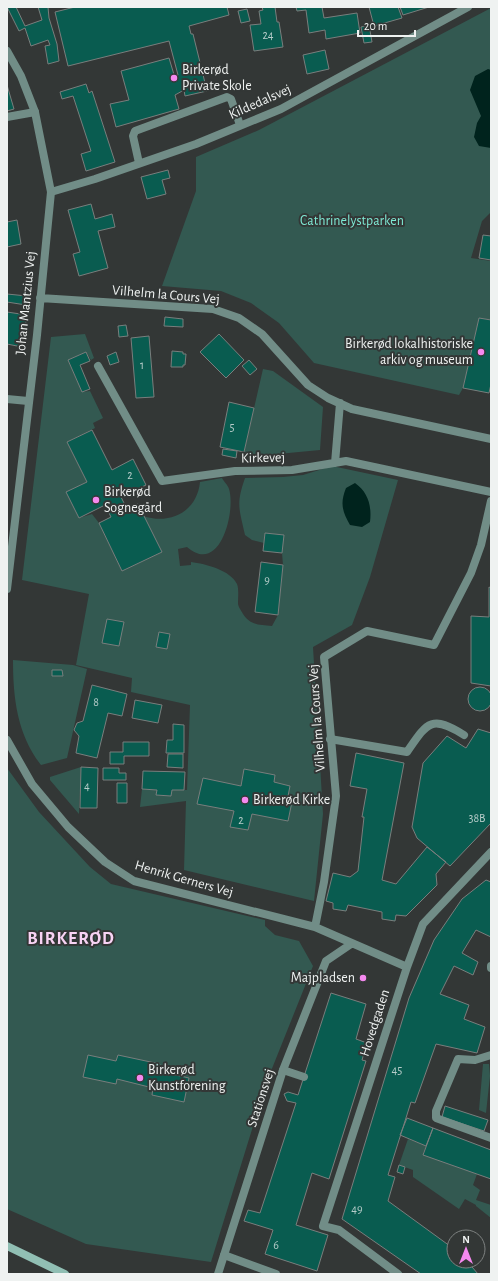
<svg xmlns="http://www.w3.org/2000/svg" width="498" height="1281" viewBox="0 0 498 1281" font-family="'Alegreya Sans',sans-serif">
  <style>
    .green { fill: #335951 }
    .water { fill: #00231d }
    .building { fill: #095c50; stroke: #797e7d }
    .lines { fill: none; stroke-linecap: round; stroke-linejoin: round }
    .lane { stroke: #718d87; stroke-width: 8 }
    .street { stroke: #718d87; stroke-width: 8 }
    .secondary { stroke: #91bfb4; stroke-width: 8 }
    .poi-dot { fill: #f589ef; stroke: #333736; stroke-width: 1.5 }
    .labels { text-anchor: middle; dominant-baseline: central; stroke-width: 4; stroke-linejoin: round; paint-order: stroke }
    .number-label { font-size: 12px; fill: #b6ccc9 }
    .poi-label { font-size: 14px; fill: #eff2f1; stroke: #333736; text-anchor: start }
    .street-label { font-size: 14px; fill: #eff2f1; stroke: #333736 }
    .park-label { font-size: 14px; fill: #7ee9d4; stroke: #333736 }
    .district-label { font-size: 18px; font-weight: bold; letter-spacing: 1px; fill: #f8d3f4; stroke: #333736 }
  </style>
  <rect width="100%" height="100%" fill="#333736"/>
  <path class="green" d="M491 8V212L482 221 471 258 491 261V320L479 318 463 388 459 395 314 363 279 323 251 303 221 291 162 286 196 191V157L259 130Z
    M85 334 94 358 91 360 86 352 68 360 82 392 90 391 103 418 93 423 95 428 67 442 87 482 67 492 79 518 92 514 99 523 122 571 162 552 143 516C170 525 197 512 200 482L222 478C224 482 228 485 229 489 236 511 220 576 187 547L178 549 180 566 191 565V562C206 564 230 570 237 584 239 589 238 598 238 603 238 607 241 610 243 614 250 625 259 625 272 626L278 615 283 565 282 553 265 533 264 543 252 540 245 535C239 508 236 504 245 478L283 477 303 475 332 466 398 480 370 577 352 625 313 647 323 814 314 901 184 870 186 801 140 807 142 789 157 790V795L171 796 172 790H187L190 705 131 692 132 678 76 665 89 594 22 580 51 337Z
    M263 369 273 371 323 407 320 450 246 457 244 452Z
    M13 660 73 665 87 669 67 758 41 765C17 734 13 698 13 660Z
    M81 767 79 814 50 780V777Z
    M7 768 39 812 90 867 111 884 265 920V926L275 935 299 941 313 966 267 1081 211 1262 86 1244 7 1209Z
    M483 1064H489L490 1076 486 1113 479 1110Z
    M408 1139 426 1146 423 1154 477 1174 473 1185 480 1190 476 1200 491 1205V1218L476 1206V1205L465 1199 459 1209 413 1177V1170L399 1165Z"/>
  <path class="water" d="M488 69 491 70V148L479 146 474 137 477 123 481 116 470 90 475 76Z
    M355 483C368 492 372 506 370 522L362 527 350 525C342 511 340 503 346 488Z"/>
  <path class="building" d="M7 7H16L25 26 42 20 38 7H48L49 18 57 44 59 61 48 64 45 46 50 45 48 40 31 46 25 28 19 31Z
    M75 7H227L229 15 189 26 191 34H193L207 91 185 96 184 90 175 95 179 109 116 127 110 104 129 100 121 71 169 58 175 78 178 75 169 41 68 66 55 12Z
    M262 7H275L277 22H279L283 47 254 51 250 25 261 24 259 11 263 10Z
    M296 7H322L324 18 357 13 360 33 326 39 325 30 309 33 306 10 297 11Z
    M369 7H398L402 18 374 26Z
    M400 7H429L403 15Z
    M247 9 250 21 241 23 238 11Z
    M369 25 372 42 364 43 361 27Z
    M325 50 329 69 307 74 303 55Z
    M86 84 89 93 92 91 115 162 86 171 81 154 91 151 73 96 62 99 60 92Z
    M7 85 14 109 7 111Z
    M168 170 170 178 162 180 166 194 147 199 141 177Z
    M91 204 95 219 112 214 115 227 98 231 108 268 79 276 73 254 80 252 68 210Z
    M17 220 21 244 7 247V222Z
    M483 235 491 236V260L479 258Z
    M7 294 27 296 26 305 7 302Z
    M7 312 27 315 22 347 7 344Z
    M165 317 183 319V327L164 326Z
    M479 318 491 320V384L489 393 463 388Z
    M126 325 128 336 119 337 118 326Z
    M219 334 244 360 226 378 200 352Z
    M149 336 154 397 136 398 131 338Z
    M172 351 183 352V354H186L185 365H183V367H171Z
    M86 352 90 361 80 365 90 389 82 392 68 360Z
    M116 352 119 362 110 365 107 356Z
    M249 360 257 369 250 375 242 366Z
    M229 402 254 408 244 452 220 447Z
    M92 430 112 470 133 459 146 485 121 497 127 509 138 504 162 552 122 571 99 523 111 517 105 505 79 518 66 492 87 482 67 442Z
    M223 449 237 451 236 458 222 455Z
    M265 533 284 535 282 553 263 551Z
    M261 562 283 565 278 615 255 612Z
    M489 587 491 588V686L471 683V616L489 617Z
    M107 619 124 622 119 646 102 643Z
    M159 632 170 634 167 649 156 647Z
    M52 670H62L63 676H52Z
    M92 685 127 694 122 716 108 713 97 758 76 753 79 736 74 730 77 723 83 721Z
    M468 699a12 12 0 1 1 24 0a12 12 0 1 1-24 0Z
    M135 700 162 705 158 723 132 718Z
    M173 724 184 725V753H166L167 740H173Z
    M478 729 491 733V823L450 866 417 838 412 827 423 763 447 736 466 748Z
    M123 742H149V756H124V764H110V752H123Z
    M356 753 404 763 382 880 396 884 427 847 446 862 436 874 437 885 406 916 396 915 395 921 382 919V912L348 905 346 911 333 909V903L326 901 333 873 350 877 358 871 364 817H362L367 789 350 786Z
    M168 754H183V768L167 767Z
    M81 767 98 768 97 808H80Z
    M103 768H119V773H126V780H103Z
    M244 769 275 775 274 782 290 786 288 796 293 797 288 821 252 814 248 830 230 827 234 811 197 804 203 778 241 786Z
    M143 771 185 772 184 790H172L171 796 156 795 157 790 142 789Z
    M117 783H127V803H117Z
    M486 880 491 882V937L476 930 462 953 478 962 473 975 454 966 440 994 469 1005 464 1019 485 1027 477 1053 436 1044 415 1103 411 1102 388 1175 395 1177 388 1201 454 1249V1261H467L478 1274H421L342 1219 409 998 434 940 462 899Z
    M331 993 366 1004 356 1039 367 1043 362 1060 366 1061 329 1179 312 1173 296 1225 328 1235 317 1271 265 1254 273 1230 244 1221 248 1210 260 1213 296 1103 287 1101 284 1094 288 1092 298 1095Z
    M88 1055 116 1061 118 1055 160 1064 158 1071 189 1078 184 1102 152 1095 153 1088 117 1079 116 1084 83 1077Z
    M445 1106 488 1120 484 1131 442 1117Z
    M407 1118 433 1128 426 1146 400 1135Z
    M433 1128 491 1150V1179L423 1155Z
    M399 1165 405 1167 403 1174 397 1172Z"/>
  <g class="lines">
    <path class="lane" d="M7 117 35 112
      M139 163 133 136 135 131 227 97 231 99 240 125
      M330 739 407 752C427 723 431 714 464 735
      M491 966V968
      M491 1055 475 1060 458 1059 436 1111V1118L491 1138
      M283 1070 304 1077
      M224 1255 276 1274"/>
    <path class="street" d="M7 51 21 76 35 112 51 192 37 335 7 589
      M51 192 95 179 196 144 281 109 468 7
      M40 298 213 309 239 318 262 334 308 385 328 398 352 409 491 439
      M98 366 162 481 235 471 292 470 346 461 491 492
      M7 399 28 401
      M335 463 340 403
      M7 740 32 784 68 827 105 862 134 881 315 927 407 967
      M315 927 324 882 336 796 324 657 367 631 434 645 471 573 481 545 491 501
      M218 1274 283 1070 326 961 351 944
      M398 1274 339 1230 323 1226 407 967 423 924 491 852"/>
    <path class="secondary" d="M7 1246 65 1274"/>
  </g>
  <g class="poi-dot">
    <circle cx="174" cy="78" r="4"/>
    <circle cx="481" cy="352" r="4"/>
    <circle cx="96" cy="500" r="4"/>
    <circle cx="245" cy="800" r="4"/>
    <circle cx="363" cy="978" r="4"/>
    <circle cx="140" cy="1078" r="4"/>
  </g>
  <g class="labels">
    <g class="number-label">
      <text x="268" y="35">24</text>
      <text x="142" y="365">1</text>
      <text x="232" y="427">5</text>
      <text x="130" y="475">2</text>
      <text x="267" y="580">9</text>
      <text x="96" y="702">8</text>
      <text x="87" y="786">4</text>
      <text x="477" y="818">38B</text>
      <text x="241" y="820">2</text>
      <text x="397" y="1070">45</text>
      <text x="357" y="1209">49</text>
      <text x="276" y="1245">6</text>
    </g>
    <g class="poi-label">
      <text x="182" y="70">Birkerød<tspan x="182" dy="16">Private Skole</tspan></text>
      <text x="473" y="344" text-anchor="end">Birkerød lokalhistoriske<tspan x="473" dy="16">arkiv og museum</tspan></text>
      <text x="104" y="492">Birkerød<tspan x="104" dy="16">Sognegård</tspan></text>
      <text x="253" y="800">Birkerød Kirke</text>
      <text x="355" y="978" text-anchor="end">Majpladsen</text>
      <text x="148" y="1070">Birkerød<tspan x="148" dy="16">Kunstforening</tspan></text>
    </g>
    <g class="street-label">
      <text transform="translate(260 102) rotate(-24)">Kildedalsvej</text>
      <text transform="translate(166 295) rotate(5)">Vilhelm la Cours Vej</text>
      <text transform="translate(26 303) rotate(-84)">Johan Mantzius Vej</text>
      <text transform="translate(263 458) rotate(-1)">Kirkevej</text>
      <text transform="translate(317 718) rotate(-94)">Vilhelm la Cours Vej</text>
      <text transform="translate(184 879) rotate(16)">Henrik Gerners Vej</text>
      <text transform="translate(375 1023) rotate(-72)">Hovedgaden</text>
      <text transform="translate(261 1098) rotate(-72)">Stationsvej</text>
    </g>
    <g class="park-label">
      <text x="352" y="221">Cathrinelystparken</text>
    </g>
    <g class="district-label">
      <text x="71" y="939">BIRKERØD</text>
    </g>
  </g>
  <rect width="498" height="1281" fill="none" stroke="#eff2f1" stroke-width="16"/>
  <g transform="translate(466 1249)"><circle r="19" fill="#333736" stroke="#7e8281"/>
  <path d="M0-3L7 15L0 10L-7 15Z" fill="#f589ef"/>
  <text y="-6" font-size="11" font-weight="bold" text-anchor="middle" fill="#eff2f1">N</text>
  </g>
  <path d="M358 30v6h57v-6" fill="none" stroke="#eff2f1" stroke-width="2"/>
  <text x="364" y="30" font-size="12" fill="#eff2f1" stroke="#333736" stroke-width="3" paint-order="stroke">20 m</text>
</svg>
